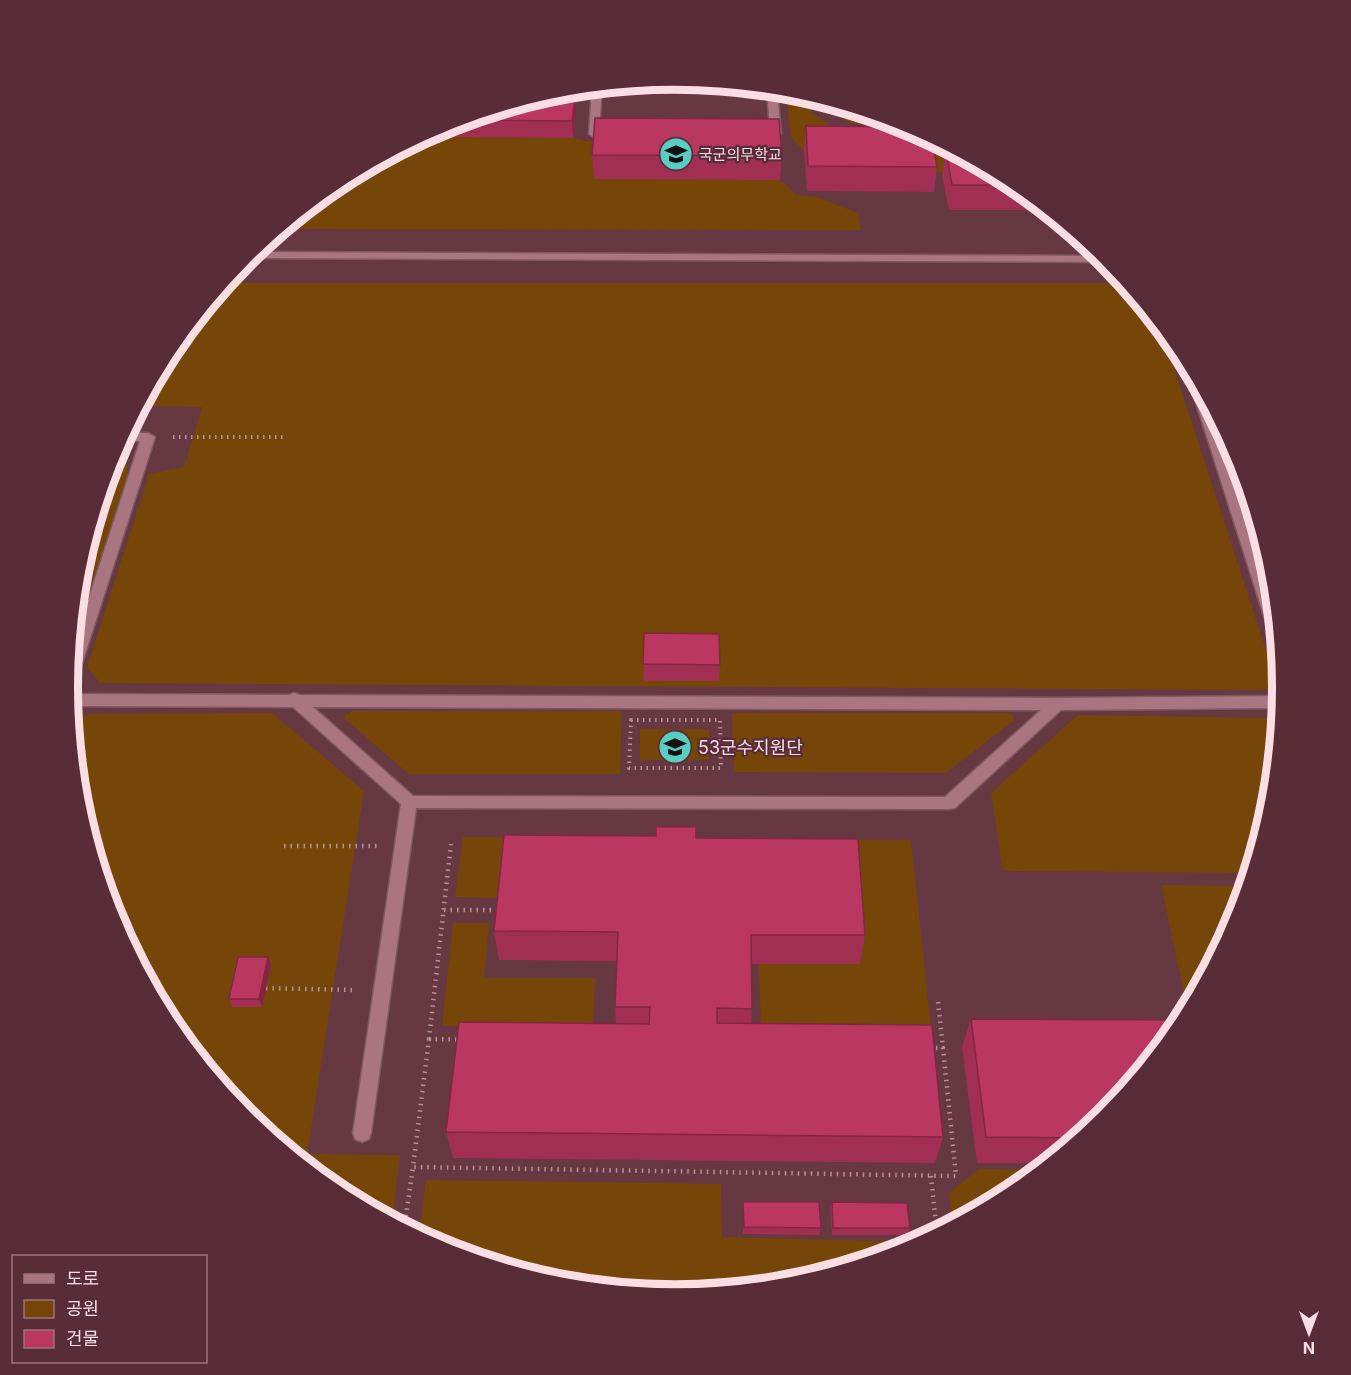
<svg xmlns="http://www.w3.org/2000/svg" width="1351" height="1375" viewBox="0 0 1351 1375" font-family="Inter,'Noto Sans KR',sans-serif">
  <style>
    .green { fill: #764608 }
    .lines { fill: none; stroke-linecap: round; stroke-linejoin: round }
    .minor-casing { stroke: #7e5861; stroke-width: 3 }
    .path-far1 { stroke: #b59198; stroke-width: 4; stroke-dasharray: 1.5 4.5; stroke-linecap: butt }
    .path { stroke: #b59198; stroke-width: 4.5; stroke-dasharray: 1.5 5; stroke-linecap: butt }
    .minor { fill: #a97580; fill-rule: evenodd }
    .wall { fill: #a02f53 }
    .shaded-wall { fill: #822644 }
    .building { fill: #ba3761; stroke: #822644; stroke-width: 1.5 }
    .labels { text-anchor: middle; dominant-baseline: central; stroke-width: 4.5; stroke-linejoin: round; paint-order: stroke }
    .far-poi-label { font-size: 15px; fill: #fbdee3; stroke: #592d38; text-anchor: start }
    .poi-label { font-size: 18px; fill: #fbdee3; stroke: #592d38; text-anchor: start }
    .rim { fill: none; stroke: #fbdee3; stroke-width: 8 }
  </style>
  <rect width="100%" height="100%" fill="#653842"/>
  <path class="green" d="M786 90 802 94 806 106 813 114 836 129 896 140H935L979 164 981 172H930L927 152 804 151 791 137Z
    M822 100 911 127C880 127 840 130 822 100Z
    M457 121 573 138 780 180 797 195 817 197 858 213 861 230 281 229 338 182 443 126Z
    M224 283H1107L1130 288 1159 322 1279 690 100 683 87 667 149 474 184 467 202 407 140 406 170 349Z
    M114 454 127 464 129 474 71 649 79 569Z
    M352 711H622L620 774H409L345 719 346 714Z
    M272 713 364 791 307 1154 400 1155 392 1222 337 1193 245 1117 170 1025 114 920 79 806 72 731 81 717 91 714Z
    M732 713H1010L1013 715V721L946 773 734 772Z
    M1078 715 1271 718 1280 721 1272 806 1252 873 1003 871 991 793Z
    M640 729H709V760H640Z
    M463 837 657 838 505 898 455 897Z
    M696 839 911 840 931 1028 761 1027 759 964Z
    M1161 885 1248 886 1237 920 1191 1007H1187Z
    M453 923H489L484 978H595L593 1027 442 1026Z
    M979 1169 1042 1170 1013 1193 953 1225 949 1193Z
    M426 1180 721 1184 722 1237 922 1242 908 1249 794 1284 675 1295 557 1284 443 1249 419 1237Z"/>
  <g class="lines">
    <defs>
      <path id="minor" d="M602 87 599 131 617 132V136L594 137 589 134 592 88Z
        M767 89 777 90 781 134 776 137 767 134 770 131Z
        M253 252 1103 256 1109 262 246 258Z
        M1191 367 1207 399 1276 609 1279 646 1274 645 1272 641 1186 371Z
        M126 433H148L155 437 75 685 73 689 68 691 71 653 140 441H121Z
        M294 693 300 695 1057 698 1283 696 1282 708 1061 710 955 808 949 809 416 808 371 1133 369 1139 362 1142 355 1139 353 1133 401 804 293 707 69 706 68 694 289 695ZM313 707 1041 710 945 797 413 796Z"/>
    </defs>
    <use href="#minor" class="minor-casing"/>
    <path class="path-far1" d="M173 437H287
      M631 720H720L721 768H629Z"/>
    <path class="path" d="M284 846H378
      M444 910H501
      M266 988 354 990
      M938 1002 943 1048
      M429 1039 943 1048 956 1176 413 1167Z
      M429 1039 451 844
      M931 1176 937 1234
      M404 1229 413 1167"/>
    <use href="#minor" class="minor"/>
  </g>
  <path class="wall" d="M541 96H575L576 113 573 138 454 137 453 123Z
    M806 126 937 167 934 192 807 191 804 151Z
    M946 151 1014 182 1047 210H949L942 175Z
    M592 155 782 156 780 180 594 179Z
    M643 664 720 665 719 681H644Z
    M696 838 865 935 860 964H751L752 1009 751 1024 943 1137 935 1163 453 1158 446 1132 616 1024 615 1007 617 961 499 960 494 931Z
    M268 957 271 965 262 1007H232L229 999Z
    M971 1019 1105 1118 1050 1163H977L962 1047Z
    M743 1202 821 1228 819 1235 743 1234Z
    M832 1202 910 1228 908 1235H832L830 1208Z"/>
  <path class="shaded-wall" d="M575 96 576 113 573 138 572 121Z
    M268 957 271 965 262 1007 259 999Z"/>
  <path class="building" d="M541 96H575L572 121 461 120Z
    M595 118 779 119 782 156 592 155Z
    M806 126 911 127 932 139 937 167 808 166Z
    M946 151H955L1014 182 1017 185H952Z
    M644 633 719 634 720 665 643 664Z
    M656 827H696V838L858 839 865 935H751L752 1009 717 1008V1023L932 1025 943 1137 446 1132 459 1022 649 1024 650 1007H615L618 932 494 931 504 835 656 836Z
    M238 957H268L259 999H229Z
    M971 1019 1184 1020 1181 1026 1105 1118 1081 1138 986 1137Z
    M743 1202H819L821 1228 744 1227Z
    M832 1202 907 1203 910 1228H833Z"/>
  <defs>
    <symbol id="university-disc" viewBox="-11 -11 22 22"><circle r="9.5" fill="#57cec1" stroke="#592d38"/><path d="M0-5L7-2L0 1L-7-2ZM-4 1L0 2.5L4 1V4Q0 6-4 4Z" fill="#111"/></symbol>
  </defs>
  <g fill-rule="evenodd">
    <use href="#university-disc" x="657" y="135" width="38" height="38"/>
    <use href="#university-disc" x="656" y="728" width="38" height="38"/>
  </g>
  <g class="labels">
    <g class="far-poi-label">
      <text x="699" y="154">국군의무학교</text>
    </g>
    <g class="poi-label">
      <text x="698" y="747">53군수지원단</text>
    </g>
  </g>
  <path d="M0 0H1351V1375H0ZM78 687a597 597 0 1 1 1194 0a597 597 0 1 1-1194 0Z" fill="#592d38" fill-rule="evenodd"/>
  <path class="rim" d="M78 687a597 597 0 1 1 1194 0a597 597 0 1 1-1194 0Z"/>
  <rect x="12" y="1255" width="195" height="108" fill="#592d38" stroke="#9a747c" stroke-width="1.5"/>
  <rect x="24" y="1274" width="30" height="9" fill="#a97580" stroke="#9a747c" stroke-width="1.5"/>
  <text x="66" y="1285" font-size="18" fill="#fbdee3">도로</text>
  <rect x="24" y="1300" width="30" height="18" fill="#764608" stroke="#9a747c" stroke-width="1.5"/>
  <text x="66" y="1315" font-size="18" fill="#fbdee3">공원</text>
  <rect x="24" y="1330" width="30" height="18" fill="#ba3761" stroke="#9a747c" stroke-width="1.5"/>
  <text x="66" y="1345" font-size="18" fill="#fbdee3">건물</text>
  <g transform="translate(1309 1333) rotate(180)" stroke="#592d38" stroke-width="4.5" paint-order="stroke">
  <path d="M0-4.5L10 22L0 15L-10 22Z" fill="#fbdee3"/>
  <text y="-9" font-size="16" font-weight="bold" text-anchor="middle" fill="#fbdee3">N</text>
  </g>
</svg>
